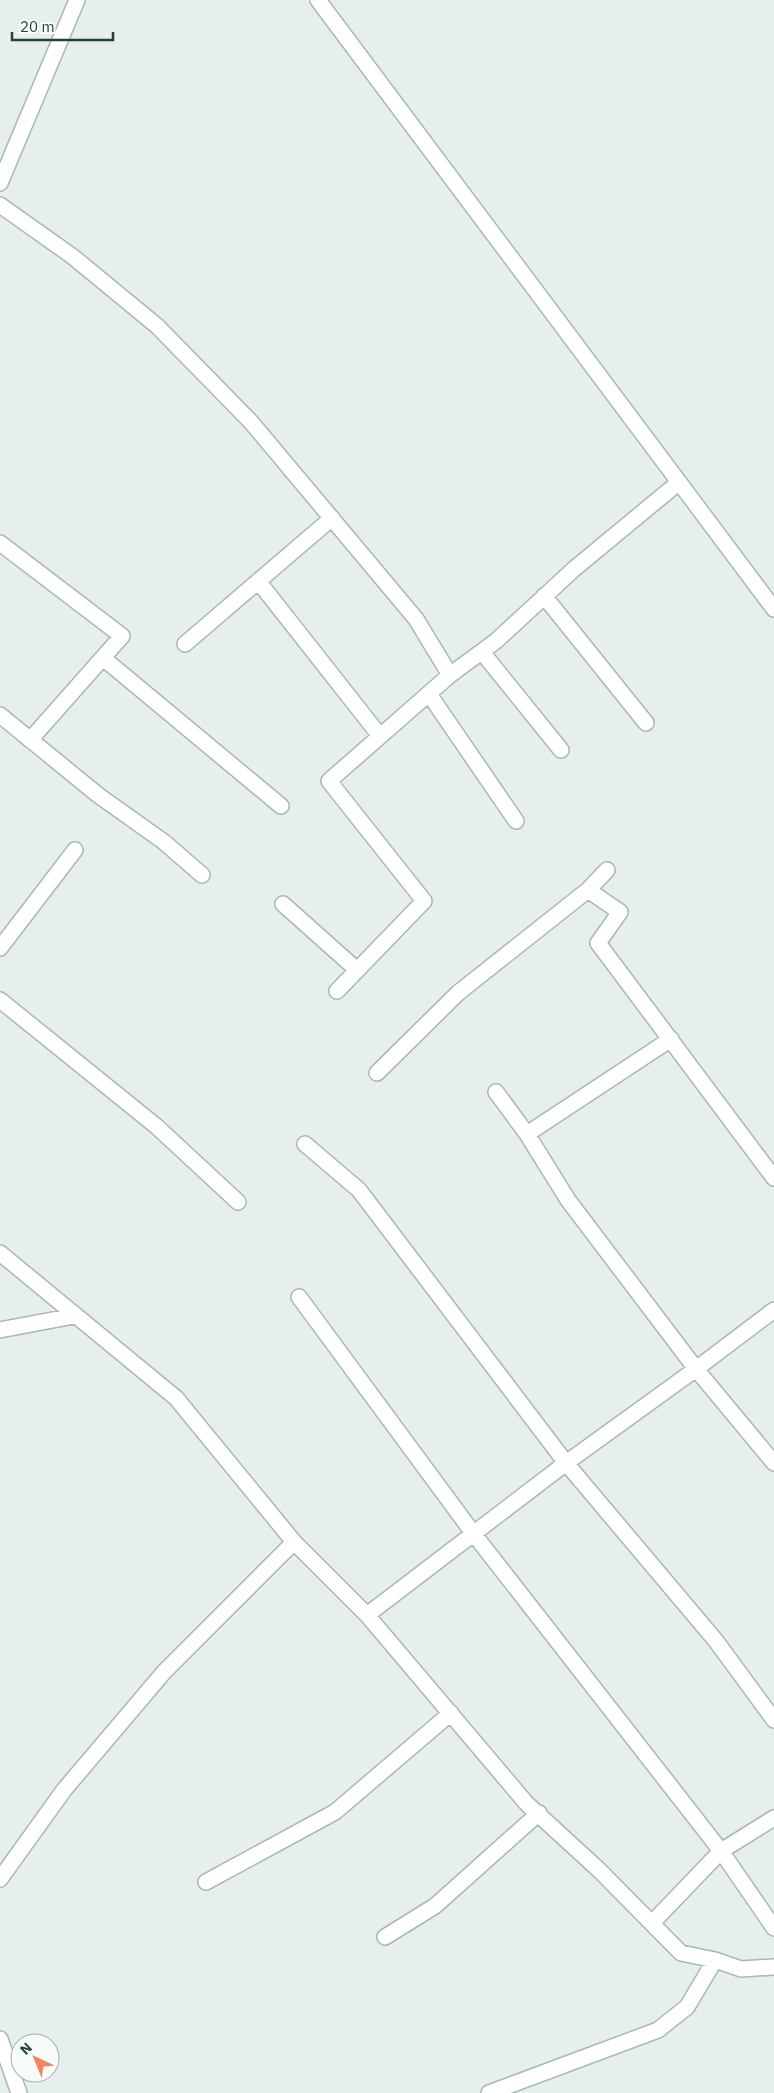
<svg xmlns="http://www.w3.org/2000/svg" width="774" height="2093" viewBox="0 0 774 2093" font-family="'IBM Plex Sans',sans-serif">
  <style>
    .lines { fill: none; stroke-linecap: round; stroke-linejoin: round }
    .minor-casing { stroke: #a8b8b2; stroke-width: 18 }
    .secondary-casing { stroke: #a4bbb3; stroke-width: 18 }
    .minor { stroke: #fff; stroke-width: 15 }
    .secondary { stroke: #fff; stroke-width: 15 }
  </style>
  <rect width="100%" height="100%" fill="#e6efeb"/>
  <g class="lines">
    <defs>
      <path id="minor" d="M0 183 77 0
        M0 205 72 256 157 326 251 422 416 619 450 675
        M0 543 122 636 30 740
        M258 581 380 736
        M544 596 646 723
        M185 644 332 518
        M482 652 561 750
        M103 658 281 806
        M429 694 516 821
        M0 715 98 795 164 842 202 875
        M588 890 620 912 598 943 774 1178
        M283 904 357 970
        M0 948 75 850
        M337 991 424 901 329 781 450 675 496 641 574 569 678 483
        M0 1000 156 1126 238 1202
        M377 1073 458 993 588 890 607 870
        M496 1092 527 1134 568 1200 696 1369 774 1463
        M527 1134 671 1039
        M305 1144 359 1190 566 1463 716 1641 774 1720
        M0 1253 176 1398 294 1542 367 1615 527 1804 599 1870 681 1953 715 1960 741 1969 774 1967
        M299 1297 473 1533 721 1851 774 1928
        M0 1330 74 1316
        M367 1615 566 1463 696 1369 774 1310
        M0 1879 64 1790 164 1672 294 1542
        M206 1882 335 1812 451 1713
        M652 1923 721 1851 774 1818
        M385 1937 435 1906 539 1813
        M0 2039 19 2093
        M489 2093 658 2030 687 2007 715 1960"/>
      <path id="secondary" d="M318 0 774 609"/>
    </defs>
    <use href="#minor" class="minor-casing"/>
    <use href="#secondary" class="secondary-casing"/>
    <use href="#minor" class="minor"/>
    <use href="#secondary" class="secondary"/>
  </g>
  <g transform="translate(35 2058) rotate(316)"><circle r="24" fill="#f7fbf9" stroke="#a3b1ad"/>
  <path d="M0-4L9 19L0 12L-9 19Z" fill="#f4845f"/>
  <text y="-8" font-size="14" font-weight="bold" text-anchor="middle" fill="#24423a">N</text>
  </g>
  <path d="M12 32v8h101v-8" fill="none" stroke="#24423a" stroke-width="2.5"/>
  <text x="20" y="32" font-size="15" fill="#24423a" stroke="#f7fbf9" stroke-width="4" paint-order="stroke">20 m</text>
</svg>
